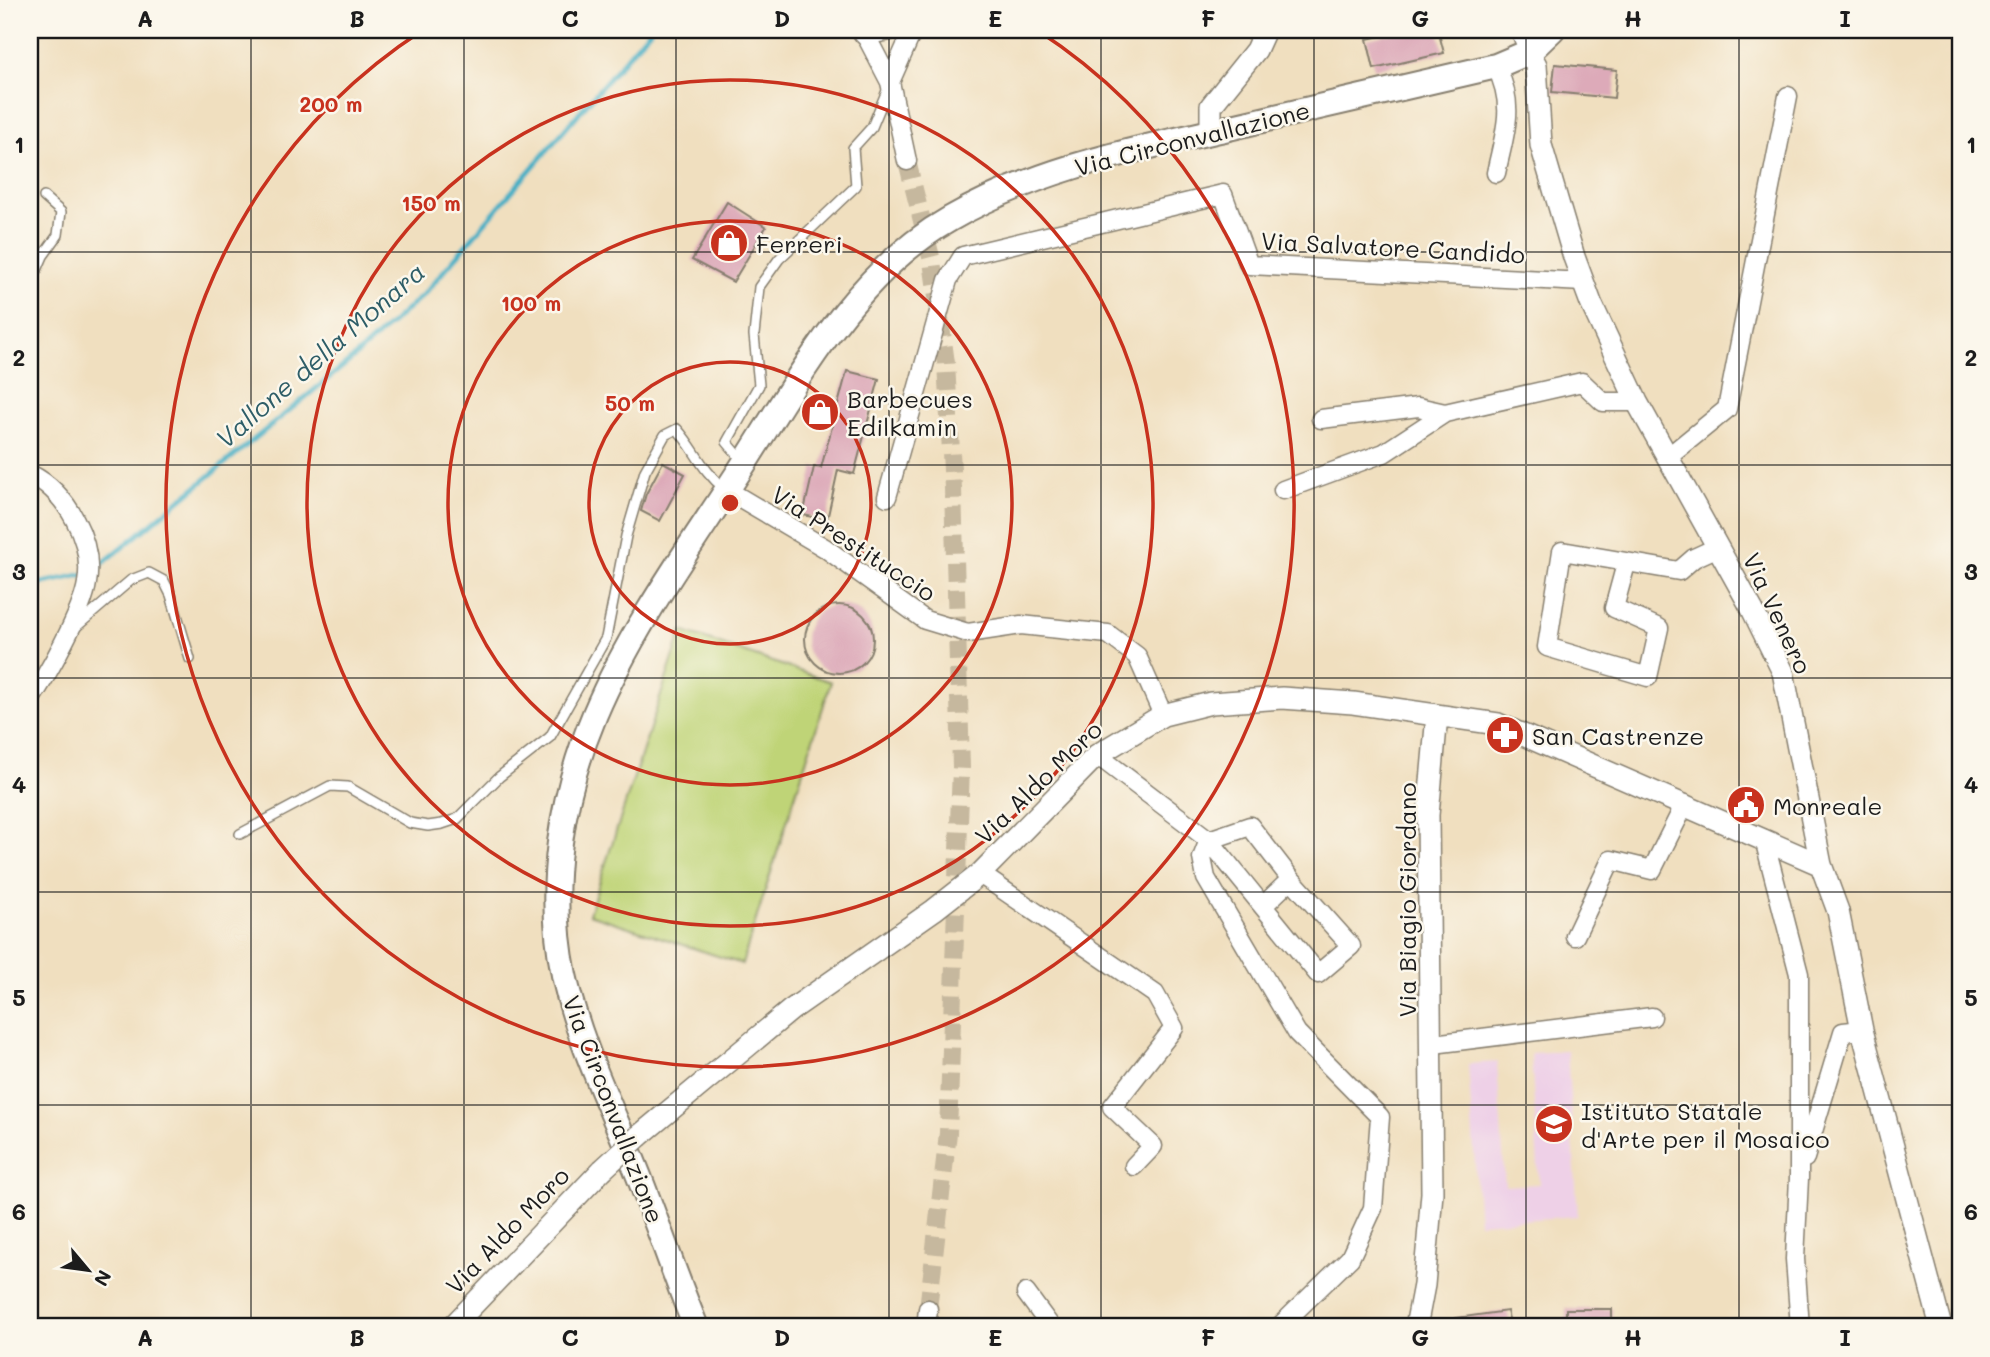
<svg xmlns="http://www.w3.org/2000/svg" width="1990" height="1357" viewBox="0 0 1990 1357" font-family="Mali,sans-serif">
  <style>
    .built { fill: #eed0e7 }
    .green { fill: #bfd477; stroke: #6e784a; stroke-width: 2 }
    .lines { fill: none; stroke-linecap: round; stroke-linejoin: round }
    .stream { stroke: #45afc4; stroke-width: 5 }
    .building { fill: #ddaab9 }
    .minor-tunnel { stroke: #c6b89e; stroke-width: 18; stroke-dasharray: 18 9; stroke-linecap: butt }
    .service-casing { stroke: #867e6e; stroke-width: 12 }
    .minor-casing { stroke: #867e6e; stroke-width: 21 }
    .tertiary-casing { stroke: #867e6e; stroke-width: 24 }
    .secondary-casing { stroke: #867e6e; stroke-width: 28 }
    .service { stroke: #fff; stroke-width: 9 }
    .minor { stroke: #fff; stroke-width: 18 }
    .tertiary { stroke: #fff; stroke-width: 21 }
    .secondary { stroke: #fff; stroke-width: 24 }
    .tertiary-bridge-casing { stroke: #867e6e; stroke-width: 24; stroke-linecap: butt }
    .tertiary-bridge { stroke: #fff; stroke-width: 21 }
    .grid { fill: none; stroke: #1c1c1c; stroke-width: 2; stroke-opacity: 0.55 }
    .ring { fill: none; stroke: #c8321e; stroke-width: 3.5 }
    .labels { text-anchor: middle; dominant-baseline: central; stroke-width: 5; stroke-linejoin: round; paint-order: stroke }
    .street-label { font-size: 24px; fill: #1c1c1c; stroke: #fbf7ec }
    .poi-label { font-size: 24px; fill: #1c1c1c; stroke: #fbf7ec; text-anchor: start }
    .water-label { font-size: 26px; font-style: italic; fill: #2e5e68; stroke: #fbf7ec }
    .centre { fill: #c8321e; stroke: #fbf7ec; stroke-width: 3.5 }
    .ring-label { font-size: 21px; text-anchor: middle; font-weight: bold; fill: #c8321e; stroke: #fbf7ec; stroke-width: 5; stroke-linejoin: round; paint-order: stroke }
    .neatline { fill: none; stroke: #1c1c1c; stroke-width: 2.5 }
    .grid-label { font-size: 23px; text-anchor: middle; font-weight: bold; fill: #1c1c1c }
  </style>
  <rect width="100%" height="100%" fill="#fbf7ec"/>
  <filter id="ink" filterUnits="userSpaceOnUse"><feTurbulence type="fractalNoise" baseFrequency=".0143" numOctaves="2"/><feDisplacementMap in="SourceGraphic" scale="14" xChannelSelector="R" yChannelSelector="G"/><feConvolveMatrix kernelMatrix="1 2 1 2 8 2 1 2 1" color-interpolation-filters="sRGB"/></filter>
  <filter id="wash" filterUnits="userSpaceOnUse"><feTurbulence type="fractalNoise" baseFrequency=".00686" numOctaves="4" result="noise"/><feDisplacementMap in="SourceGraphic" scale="28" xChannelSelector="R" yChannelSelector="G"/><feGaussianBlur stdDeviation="1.57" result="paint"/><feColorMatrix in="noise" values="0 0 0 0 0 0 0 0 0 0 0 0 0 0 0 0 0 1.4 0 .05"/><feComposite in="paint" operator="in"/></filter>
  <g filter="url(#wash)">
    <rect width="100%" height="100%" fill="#f0dfbf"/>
    <path class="built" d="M1567 1051 1578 1216 1479 1223 1468 1064 1497 1062 1505 1186 1539 1184 1531 1053Z"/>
    <path class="green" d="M682 631 831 682 742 964 589 914Z"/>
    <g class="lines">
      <path class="stream" d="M30 592 38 584 91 573 352 359 425 293 650 30"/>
    </g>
    <g id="blocks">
      <path class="building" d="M1407 30H1438L1444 53 1374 69 1367 39Z
        M1555 64 1617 70 1614 98 1552 92Z
        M727 202 766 227 733 282 692 260Z
        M847 371 879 379 854 474 838 470 827 520 803 515 814 467 821 468Z
        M663 462 685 474 660 521 641 511 646 494Z
        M805 639a34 34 0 1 1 68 0a34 34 0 1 1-68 0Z
        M1566 1309H1612V1327H1566Z
        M1507 1311 1511 1327H1457L1456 1318Z"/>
    </g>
  </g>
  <g filter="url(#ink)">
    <use href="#blocks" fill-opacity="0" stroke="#867e6e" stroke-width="2"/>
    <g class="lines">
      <path class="minor-tunnel" d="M907 161 932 261 946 363 953 488 961 767 948 1133 928 1309"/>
      <defs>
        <path id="service" d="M30 286 43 256 58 235 61 212 44 197
          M743 461 727 442 759 385 754 335 759 287 779 259 856 186 853 148 872 127 889 86
          M76 627 131 580 149 573 164 581 171 595 190 659
          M240 834 330 786 348 787 410 823 428 826 442 824 457 819 499 777 550 737 606 638 626 536 645 471 665 435 677 429C696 450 701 470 725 489"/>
        <path id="minor" d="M1520 30 1529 52
          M865 34 890 82 907 161
          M890 82 913 30
          M1496 173C1505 131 1516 107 1496 66
          M1321 419 1418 407 1445 413
          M1668 457 1727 409 1788 96
          M30 474C67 492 94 542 87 583 83 611 47 676 30 700
          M727 490 825 548 925 620 968 633 1021 625 1108 634 1137 656 1163 715
          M1283 490 1384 453 1445 413 1582 382 1603 402H1637
          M887 497 948 280 963 256 1223 194 1249 265 1583 282
          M1626 564 1614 608 1659 628 1648 677 1547 647 1562 551 1679 571 1694 558 1718 547
          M1097 755 1209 840 1318 974 1351 946 1291 879 1250 826 1209 840 1202 858 1206 878 1297 1033 1380 1117 1373 1208 1350 1258 1279 1327
          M1764 839 1799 974V1178L1795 1259 1800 1327
          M980 874 1155 994 1174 1028 1112 1107 1153 1146 1134 1166
          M1263 906 1291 879
          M1575 936 1611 860 1652 870 1685 804
          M1433 1044 1652 1017
          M1805 1158 1843 1032 1862 1030
          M1026 1293 1051 1327
          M926 1327 928 1309"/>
        <path id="tertiary" d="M862 30 865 34 888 30
          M1529 52 1536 65 1541 145 1574 257 1591 303 1637 402 1752 609 1783 672 1821 865 1838 911 1862 1030 1941 1327
          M1211 132V106L1256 50 1265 30
          M639 1136 791 1010 934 910 980 874 1097 755 1163 715 1211 703 1282 698 1353 703 1498 724 1821 865
          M452 1327 602 1170
          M1416 1327 1424 1285 1432 1193 1428 815 1437 715"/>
        <path id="secondary" d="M696 1327C674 1274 656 1218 634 1164 609 1103 578 1040 564 975 546 888 561 795 595 714 632 627 689 549 740 470 798 380 854 273 950 219 1036 169 1133 150 1228 128 1317 107 1407 87 1496 66L1529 52 1552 30"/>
      </defs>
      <use href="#service" class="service-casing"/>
      <use href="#minor" class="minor-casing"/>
      <use href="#tertiary" class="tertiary-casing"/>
      <use href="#secondary" class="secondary-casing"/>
      <use href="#service" class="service"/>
      <use href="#minor" class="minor"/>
      <use href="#tertiary" class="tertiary"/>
      <use href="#secondary" class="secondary"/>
      <defs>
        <path id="tertiary-bridge" d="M602 1170 639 1136"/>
      </defs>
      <use href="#tertiary-bridge" class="tertiary-bridge-casing"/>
      <use href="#tertiary-bridge" class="tertiary-bridge"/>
    </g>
  </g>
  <path class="grid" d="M251 30V1327M464 30V1327M676 30V1327M889 30V1327M1101 30V1327M1314 30V1327M1526 30V1327M1739 30V1327M30 252H1960M30 465H1960M30 678H1960M30 892H1960M30 1105H1960"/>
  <g class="ring">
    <circle cx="730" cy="503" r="141"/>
    <circle cx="730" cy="503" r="282"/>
    <circle cx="730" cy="503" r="423"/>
    <path d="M1037 30A564 564 0 1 1 423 30"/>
  </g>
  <defs>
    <symbol id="shop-disc" viewBox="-11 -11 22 22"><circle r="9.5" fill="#c8321e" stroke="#fbf7ec"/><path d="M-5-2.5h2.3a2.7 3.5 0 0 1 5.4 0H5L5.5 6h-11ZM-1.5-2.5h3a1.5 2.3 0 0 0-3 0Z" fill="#fff"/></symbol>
    <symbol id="pharmacy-disc" viewBox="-11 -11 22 22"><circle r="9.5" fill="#c8321e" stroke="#fbf7ec"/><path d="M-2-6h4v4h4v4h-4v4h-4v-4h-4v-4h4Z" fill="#fff"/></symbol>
    <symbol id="civic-disc" viewBox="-11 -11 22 22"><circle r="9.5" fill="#c8321e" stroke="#fbf7ec"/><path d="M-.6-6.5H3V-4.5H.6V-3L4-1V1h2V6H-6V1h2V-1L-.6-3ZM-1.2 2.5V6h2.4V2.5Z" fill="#fff"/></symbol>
    <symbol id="school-disc" viewBox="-11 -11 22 22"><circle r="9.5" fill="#c8321e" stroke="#fbf7ec"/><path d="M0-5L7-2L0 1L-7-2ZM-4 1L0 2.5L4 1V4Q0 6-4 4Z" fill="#fff"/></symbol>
  </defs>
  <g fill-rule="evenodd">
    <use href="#shop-disc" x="707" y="221" width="44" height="44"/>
    <use href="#shop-disc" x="798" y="390" width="44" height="44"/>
    <use href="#pharmacy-disc" x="1483" y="713" width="44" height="44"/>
    <use href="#civic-disc" x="1724" y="783" width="44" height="44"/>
    <use href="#school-disc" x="1532" y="1102" width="44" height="44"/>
  </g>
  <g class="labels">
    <g class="street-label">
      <text transform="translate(1192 138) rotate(-14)">Via Circonvallazione</text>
      <text transform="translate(1393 247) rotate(3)">Via Salvatore Candido</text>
      <text transform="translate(854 543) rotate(33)">Via Prestituccio</text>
      <text transform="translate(1778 613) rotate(65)">Via Venero</text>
      <text transform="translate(1038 782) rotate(-44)">Via Aldo Moro</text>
      <text transform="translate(1406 900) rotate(-90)">Via Biagio Giordano</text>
      <text transform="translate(614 1109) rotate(69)">Via Circonvallazione</text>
      <text transform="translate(507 1230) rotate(-46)">Via Aldo Moro</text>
    </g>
    <g class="poi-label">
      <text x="756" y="243">Ferreri</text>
      <text x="847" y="398">Barbecues<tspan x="847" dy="28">Edilkamin</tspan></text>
      <text x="1532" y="735">San Castrenze</text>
      <text x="1773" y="805">Monreale</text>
      <text x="1581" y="1110">Istituto Statale<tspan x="1581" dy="28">d'Arte per il Mosaico</tspan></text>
    </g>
    <g class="water-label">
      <text transform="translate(320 355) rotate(-41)">Vallone della Monara</text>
    </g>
  </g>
  <circle cx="730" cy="503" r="10" class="centre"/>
  <g class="ring-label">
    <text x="331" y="112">200 m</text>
    <text x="431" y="211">150 m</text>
    <text x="531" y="311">100 m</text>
    <text x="630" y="411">50 m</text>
  </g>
  <rect width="1990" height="1357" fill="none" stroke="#fbf7ec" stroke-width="77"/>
  <g transform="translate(88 1270) rotate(119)" stroke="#fbf7ec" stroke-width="5" paint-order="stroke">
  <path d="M0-5L12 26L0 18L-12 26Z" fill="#1c1c1c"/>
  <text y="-10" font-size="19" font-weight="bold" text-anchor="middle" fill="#1c1c1c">N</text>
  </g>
  <rect x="38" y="38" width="1914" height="1280" class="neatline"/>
  <g class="grid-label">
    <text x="145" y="27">A</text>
    <text x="357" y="27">B</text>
    <text x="570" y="27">C</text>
    <text x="782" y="27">D</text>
    <text x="995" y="27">E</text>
    <text x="1208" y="27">F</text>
    <text x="1420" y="27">G</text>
    <text x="1633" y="27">H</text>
    <text x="1845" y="27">I</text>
    <text x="19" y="153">1</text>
    <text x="1971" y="153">1</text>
    <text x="19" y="366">2</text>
    <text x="1971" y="366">2</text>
    <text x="19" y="580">3</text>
    <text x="1971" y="580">3</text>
    <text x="19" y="793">4</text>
    <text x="1971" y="793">4</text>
    <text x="19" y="1006">5</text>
    <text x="1971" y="1006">5</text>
    <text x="19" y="1220">6</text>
    <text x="1971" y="1220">6</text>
    <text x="145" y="1346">A</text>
    <text x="357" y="1346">B</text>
    <text x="570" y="1346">C</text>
    <text x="782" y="1346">D</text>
    <text x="995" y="1346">E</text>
    <text x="1208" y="1346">F</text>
    <text x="1420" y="1346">G</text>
    <text x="1633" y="1346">H</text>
    <text x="1845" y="1346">I</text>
  </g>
</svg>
